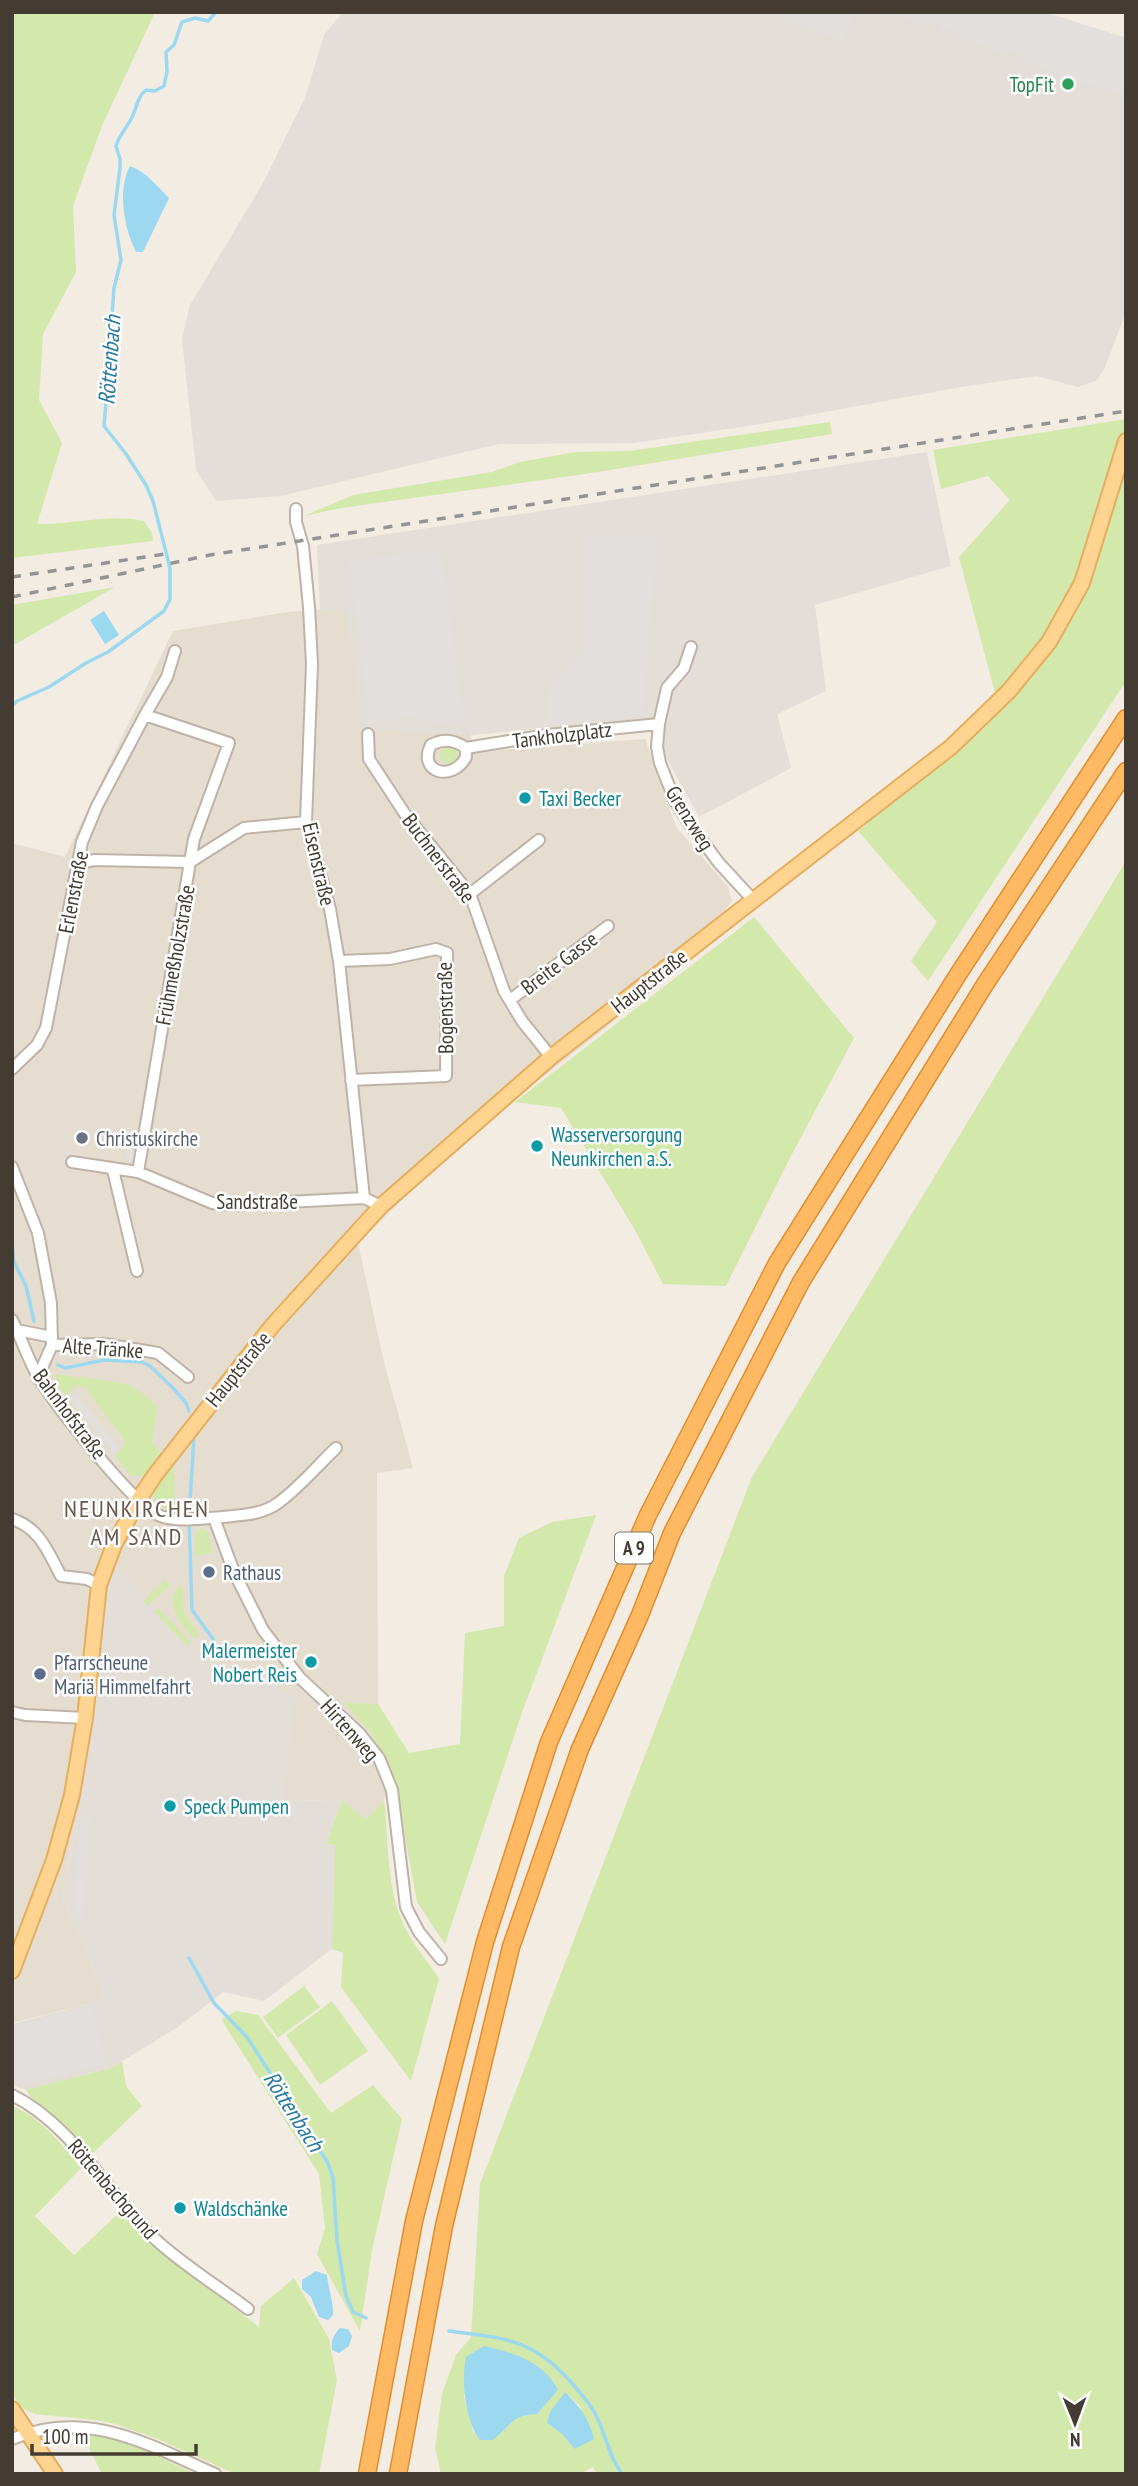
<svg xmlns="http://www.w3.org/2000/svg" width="1138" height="2486" viewBox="0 0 1138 2486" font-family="'PT Sans Narrow',sans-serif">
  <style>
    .residential { fill: #e6ddd1 }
    .industrial { fill: #e4ded9 }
    .green { fill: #d3e8ab; fill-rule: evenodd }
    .parking { fill: #e2dfdc }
    .water { fill: #9dd8f1 }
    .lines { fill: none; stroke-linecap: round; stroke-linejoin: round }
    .stream { stroke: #9dd8f1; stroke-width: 3.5 }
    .minor-casing { stroke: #beb3a6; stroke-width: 14 }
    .major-casing { stroke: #e5ae5e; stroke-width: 18 }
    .highway-casing { stroke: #e08c30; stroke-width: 19 }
    .minor { stroke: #fff; stroke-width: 10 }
    .major { stroke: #ffd390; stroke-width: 14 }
    .highway { stroke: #ffb962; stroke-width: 16 }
    .rail { stroke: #949494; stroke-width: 3.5; stroke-dasharray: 9 9; stroke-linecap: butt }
    .leisure-dot { fill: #2e9e5b; stroke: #fff; stroke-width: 2.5 }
    .culture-dot { fill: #0f9aa8; stroke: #fff; stroke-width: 2.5 }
    .worship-dot { fill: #6b7280; stroke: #fff; stroke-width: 2.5 }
    .service-dot { fill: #5c6f8a; stroke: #fff; stroke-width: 2.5 }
    .labels { text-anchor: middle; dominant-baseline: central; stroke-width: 5; stroke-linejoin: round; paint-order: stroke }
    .shield { fill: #fff; stroke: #7c7670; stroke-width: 2 }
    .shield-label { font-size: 19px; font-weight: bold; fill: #443c33 }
    .leisure-label { font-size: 21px; fill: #27864d; stroke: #fff; text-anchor: end }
    .street-label { font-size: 21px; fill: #443c33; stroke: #fff }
    .culture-label { font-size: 21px; fill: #0d838f; stroke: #fff; text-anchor: start }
    .worship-label { font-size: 21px; fill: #5b616d; stroke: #fff; text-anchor: start }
    .service-label { font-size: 21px; fill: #4e5e75; stroke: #fff; text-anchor: start }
    .water-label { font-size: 23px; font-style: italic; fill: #287ba1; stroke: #fff }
    .quarter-label { font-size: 24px; letter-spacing: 2px; fill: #67584b; stroke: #fff }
  </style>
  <rect width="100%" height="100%" fill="#f2ece3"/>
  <path class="residential" d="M346 608 470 730 473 752 645 739 676 827 728 887 732 901 725 910 741 921 506 1106 448 1155 358 1243 384 1362 413 1468 377 1473 378 1704H345L371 1733 394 1777 384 1800 366 1820 342 1800 283 1801 253 1670 204 1660 117 1567 100 1601 103 1617 102 1636 85 1780 62 1898 86 1947 105 2000 12 2023V843L65 857 173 631 287 612Z"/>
  <path class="industrial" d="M343 12H1044L1126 38V312L1104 370 1096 381 1078 387 1037 376 961 387 761 424 634 443 499 444 281 496 216 501 196 470 182 339 190 305 263 183 305 98 324 35Z
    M927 452 951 566 815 605 826 691 777 714 791 768 699 817 645 719 472 735 362 728 346 609 320 611 317 545Z
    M117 1566 204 1660 253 1670 295 1698 283 1801 342 1800 326 1844 335 1845 332 1949 264 2001 223 1992 178 2027 111 2068 26 2090 12 2085V2024L105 2000 86 1947 62 1898 85 1780 102 1636 103 1617 100 1601Z"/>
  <path class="green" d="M12 12H155L102 126 73 206 76 272 43 334 39 400 62 443 37 524C71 525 112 513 144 521L152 533 153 541 12 558Z
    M1126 419V681L928 981 911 961 937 922 858 831 1000 712 959 557 1010 500 988 476 941 489 933 450Z
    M830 422 832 434 585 474 341 508 304 516 353 495 492 472 520 462 576 452 629 451Z
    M115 587 12 646V605Z
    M440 755a9 9 0 1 1 18 0a9 9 0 1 1-18 0Z
    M1126 861V2474H597L593 2467 579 2474H441L435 2448 442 2394 456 2355 471 2337 480 2184 752 1477ZM466 2378 537 2414C519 2415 512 2420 501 2434L473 2432 464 2397ZM565 2392 581 2407 575 2449 561 2433 547 2423Z
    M754 917 854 1038 792 1154 726 1286 663 1284 635 1230 561 1108 515 1102Z
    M55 1374 124 1383C137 1388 148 1397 157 1407L152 1442 161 1454 144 1476 130 1475 115 1456 125 1444 123 1438 84 1387 77 1386 65 1395 57 1384Z
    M174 1464 175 1512C165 1509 153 1505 154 1493Z
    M596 1515 521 1715 445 1944 417 1902 394 1777 371 1733 344 1703 378 1704 409 1753 460 1744 465 1633 504 1626V1576L519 1538 552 1522Z
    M202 1528 209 1533 212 1553 195 1555V1534Z
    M165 1580 170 1585 147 1606 143 1601Z
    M182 1586 184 1612 199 1635 194 1639C181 1624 164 1606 178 1587Z
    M158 1608 191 1642 187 1646 154 1612Z
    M342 1800 366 1820 384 1800C389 1840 386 1881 401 1919 409 1940 427 1960 439 1979L411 2081 341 1987 343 1953 332 1949 335 1845 326 1844Z
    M304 1986 320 2007 278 2038 263 2017Z
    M332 2001 368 2051 320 2085 286 2035Z
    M237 2011 258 2015 331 2113 373 2085 402 2119 372 2250 360 2331 317 2254 325 2228 319 2174 221 2019Z
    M122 2061 126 2086 142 2106 90 2156 65 2125 33 2100 26 2090 111 2068Z
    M12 2106C40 2116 63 2146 81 2168L35 2216 74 2255 120 2212 148 2243 259 2327 261 2306 294 2278 329 2339 337 2380 319 2474H235L160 2440 116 2424 95 2420 35 2414 22 2408 12 2394Z
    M90 2433 127 2442 195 2474H102L83 2436Z"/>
  <path class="parking" d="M787 12H854L843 41 785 20Z
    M887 12H1044L1126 38V98L1100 86 1099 88 1020 60 1021 55 1007 50 1005 55 989 49 990 45 984 42 982 46 959 38 960 34 945 28 943 32 939 31 941 23 931 20 928 27Z
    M657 534 643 717 548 726V692L583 651V538Z
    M441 549 464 721 429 725 419 716 369 722 349 561Z
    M128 1139 136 1140 133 1163 125 1160Z
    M64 1151 106 1161 104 1169 63 1163Z
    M76 1393 120 1448 113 1453 69 1398Z
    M81 1814 91 1815 83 1920 73 1919Z
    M92 2005 105 2064 24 2085 12 2081V2028Z"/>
  <path class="water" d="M130 166C146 172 157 186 169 198L143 252H136C124 229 117 189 130 166Z
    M104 611 119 635 105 644 90 620Z
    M316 2271 327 2275C328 2289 334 2302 333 2315L328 2320 319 2317 311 2297 302 2289V2280Z
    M340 2328 348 2329 352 2336 349 2346 339 2353 332 2350C331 2341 333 2335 340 2328Z
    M484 2346C514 2353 543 2361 558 2390L537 2414C511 2415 511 2426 493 2440H480C465 2422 461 2379 466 2357Z
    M565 2392C580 2407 589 2418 594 2439L575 2449 561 2433 547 2423 550 2412Z"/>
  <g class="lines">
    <path class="stream" d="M12 706 17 701 49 687 86 663 108 652 164 611 170 599V568L153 501 146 485 126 454 104 426 108 379 114 352 111 330 114 288 121 260 114 215 120 168V159L116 146C119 136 125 130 130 121 137 110 136 98 146 90L155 91 164 86 167 71 166 52 174 45 182 22 195 18 208 21 216 12
      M12 1243 14 1262 26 1286 34 1321
      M58 1365 65 1368 104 1360 142 1362 150 1366 173 1388 186 1403 189 1411
      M194 1437 189 1517 192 1610 213 1639 216 1650
      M189 1958 214 2003 247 2037 328 2163 333 2178 337 2240 346 2296 353 2312 366 2318
      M449 2331C502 2338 532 2338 570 2381 578 2390 587 2400 593 2410 606 2431 607 2454 622 2474"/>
    <defs>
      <path id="minor" d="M296 509V522L303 546 309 607 312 664 306 822 330 909 339 961 364 1198 381 1206
        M691 647 684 668 667 688 659 724 657 747 660 763 675 801 689 823 719 863 753 900
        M145 715 167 677 175 651
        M368 734 369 759 405 814 470 894 504 991 522 1021 551 1057
        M466 748V757C452 783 417 772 431 745 444 738 454 740 466 748L547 735 659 724
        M470 894 539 840
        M339 961 390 959 436 949 447 953 446 1076 351 1080
        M510 1000 608 926
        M12 1069 37 1045 46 1028 82 842 97 806 145 715 229 743 194 839 190 862 94 860 78 864
        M72 1162 138 1172 212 1203 231 1205 364 1198
        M12 1167 38 1233 51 1303 52 1345 38 1377
        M113 1170 137 1271
        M138 1172 190 862 244 828 306 822
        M12 1320C22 1339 28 1360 39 1378 57 1407 131 1502 158 1515 175 1523 203 1518 222 1517 241 1515 262 1515 278 1503 299 1488 317 1466 336 1448
        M17 1330 52 1337
        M52 1345 104 1344 158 1353 188 1377
        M214 1518 234 1572 263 1630 300 1678 360 1734 379 1758 392 1790 406 1907 419 1932 441 1959
        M12 1519C40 1528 48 1552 61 1576L87 1579 99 1585
        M12 1712 25 1715 85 1718
        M12 2095C73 2125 106 2192 154 2238 179 2262 219 2287 248 2309
        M12 2439C87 2408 147 2444 215 2474"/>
      <path id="major" d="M12 1971 54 1860 72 1795 85 1718 99 1585 114 1545 139 1499 155 1475 272 1326 381 1206 551 1057 951 747 1009 691 1049 642 1082 583 1126 441
        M12 2409 55 2474"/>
      <path id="highway" d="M367 2474 414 2221 485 1942 549 1742 648 1515 777 1263 959 973 1126 718
        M398 2474 444 2226 511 1947 580 1749 640 1615 672 1533 801 1282 984 986 1126 771"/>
    </defs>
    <use href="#minor" class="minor-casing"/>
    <use href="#major" class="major-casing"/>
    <use href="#highway" class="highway-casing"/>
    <use href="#minor" class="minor"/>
    <use href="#major" class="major"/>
    <use href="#highway" class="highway"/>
    <path class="rail" d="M12 577 172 553
      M12 597 210 555 1126 411"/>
  </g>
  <circle class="leisure-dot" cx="1068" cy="84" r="7"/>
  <g class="culture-dot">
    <circle cx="525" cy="798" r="7"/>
    <circle cx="537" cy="1146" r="7"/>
    <circle cx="311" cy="1662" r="7"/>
    <circle cx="170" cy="1806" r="7"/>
    <circle cx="180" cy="2208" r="7"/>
  </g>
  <circle class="worship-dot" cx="82" cy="1138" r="7"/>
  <g class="service-dot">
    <circle cx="209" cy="1572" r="7"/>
    <circle cx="40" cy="1674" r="7"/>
  </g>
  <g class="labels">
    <rect class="shield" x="615" y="1532.5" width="38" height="31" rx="5"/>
    <g class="shield-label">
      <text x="634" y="1548">A 9</text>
    </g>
    <g class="leisure-label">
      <text x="1054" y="84">TopFit</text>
    </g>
    <g class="street-label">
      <text transform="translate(562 735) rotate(-7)">Tankholzplatz</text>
      <text transform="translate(690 818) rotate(58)">Grenzweg</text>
      <text transform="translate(439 858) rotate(53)">Buchnerstraße</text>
      <text transform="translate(319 864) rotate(77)">Eisenstraße</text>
      <text transform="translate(73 892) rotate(-79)">Erlenstraße</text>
      <text transform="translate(175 955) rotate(-80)">Frühmeßholzstraße</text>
      <text transform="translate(559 963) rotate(-37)">Breite Gasse</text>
      <text transform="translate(649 981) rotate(-38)">Hauptstraße</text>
      <text transform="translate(445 1008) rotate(-91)">Bogenstraße</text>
      <text x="257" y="1201">Sandstraße</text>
      <text transform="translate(103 1348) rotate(4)">Alte Tränke</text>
      <text transform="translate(238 1369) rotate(-51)">Hauptstraße</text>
      <text transform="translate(70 1414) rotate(53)">Bahnhofstraße</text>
      <text transform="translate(350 1730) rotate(48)">Hirtenweg</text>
      <text transform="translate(113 2189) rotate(49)">Röttenbachgrund</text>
    </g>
    <g class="culture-label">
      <text x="539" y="798">Taxi Becker</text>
      <text x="551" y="1134">Wasserversorgung<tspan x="551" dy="24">Neunkirchen a.S.</tspan></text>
      <text x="297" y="1650" text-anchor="end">Malermeister<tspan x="297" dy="24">Nobert Reis</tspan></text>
      <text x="184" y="1806">Speck Pumpen</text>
      <text x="194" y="2208">Waldschänke</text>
    </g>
    <g class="worship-label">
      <text x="96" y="1138">Christuskirche</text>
    </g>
    <g class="service-label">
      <text x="223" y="1572">Rathaus</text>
      <text x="54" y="1662">Pfarrscheune<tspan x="54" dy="24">Mariä Himmelfahrt</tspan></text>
    </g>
    <g class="water-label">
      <text transform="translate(109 360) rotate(-86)">Röttenbach</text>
      <text transform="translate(294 2111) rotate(57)">Röttenbach</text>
    </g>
    <g class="quarter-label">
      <text x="137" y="1508">NEUNKIRCHEN<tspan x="137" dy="28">AM SAND</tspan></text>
    </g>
  </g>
  <rect width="1138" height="2486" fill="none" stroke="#443c33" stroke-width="28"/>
  <g transform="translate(1075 2423) rotate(179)" stroke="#ffffff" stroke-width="5" paint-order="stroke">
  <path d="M0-5L12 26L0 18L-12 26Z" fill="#443c33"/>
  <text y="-10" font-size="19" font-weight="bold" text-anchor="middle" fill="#443c33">N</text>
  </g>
  <path d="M32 2444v10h164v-10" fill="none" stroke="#443c33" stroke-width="3.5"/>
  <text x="42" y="2444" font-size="21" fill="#443c33" stroke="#ffffff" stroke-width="5" paint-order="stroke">100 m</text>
</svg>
